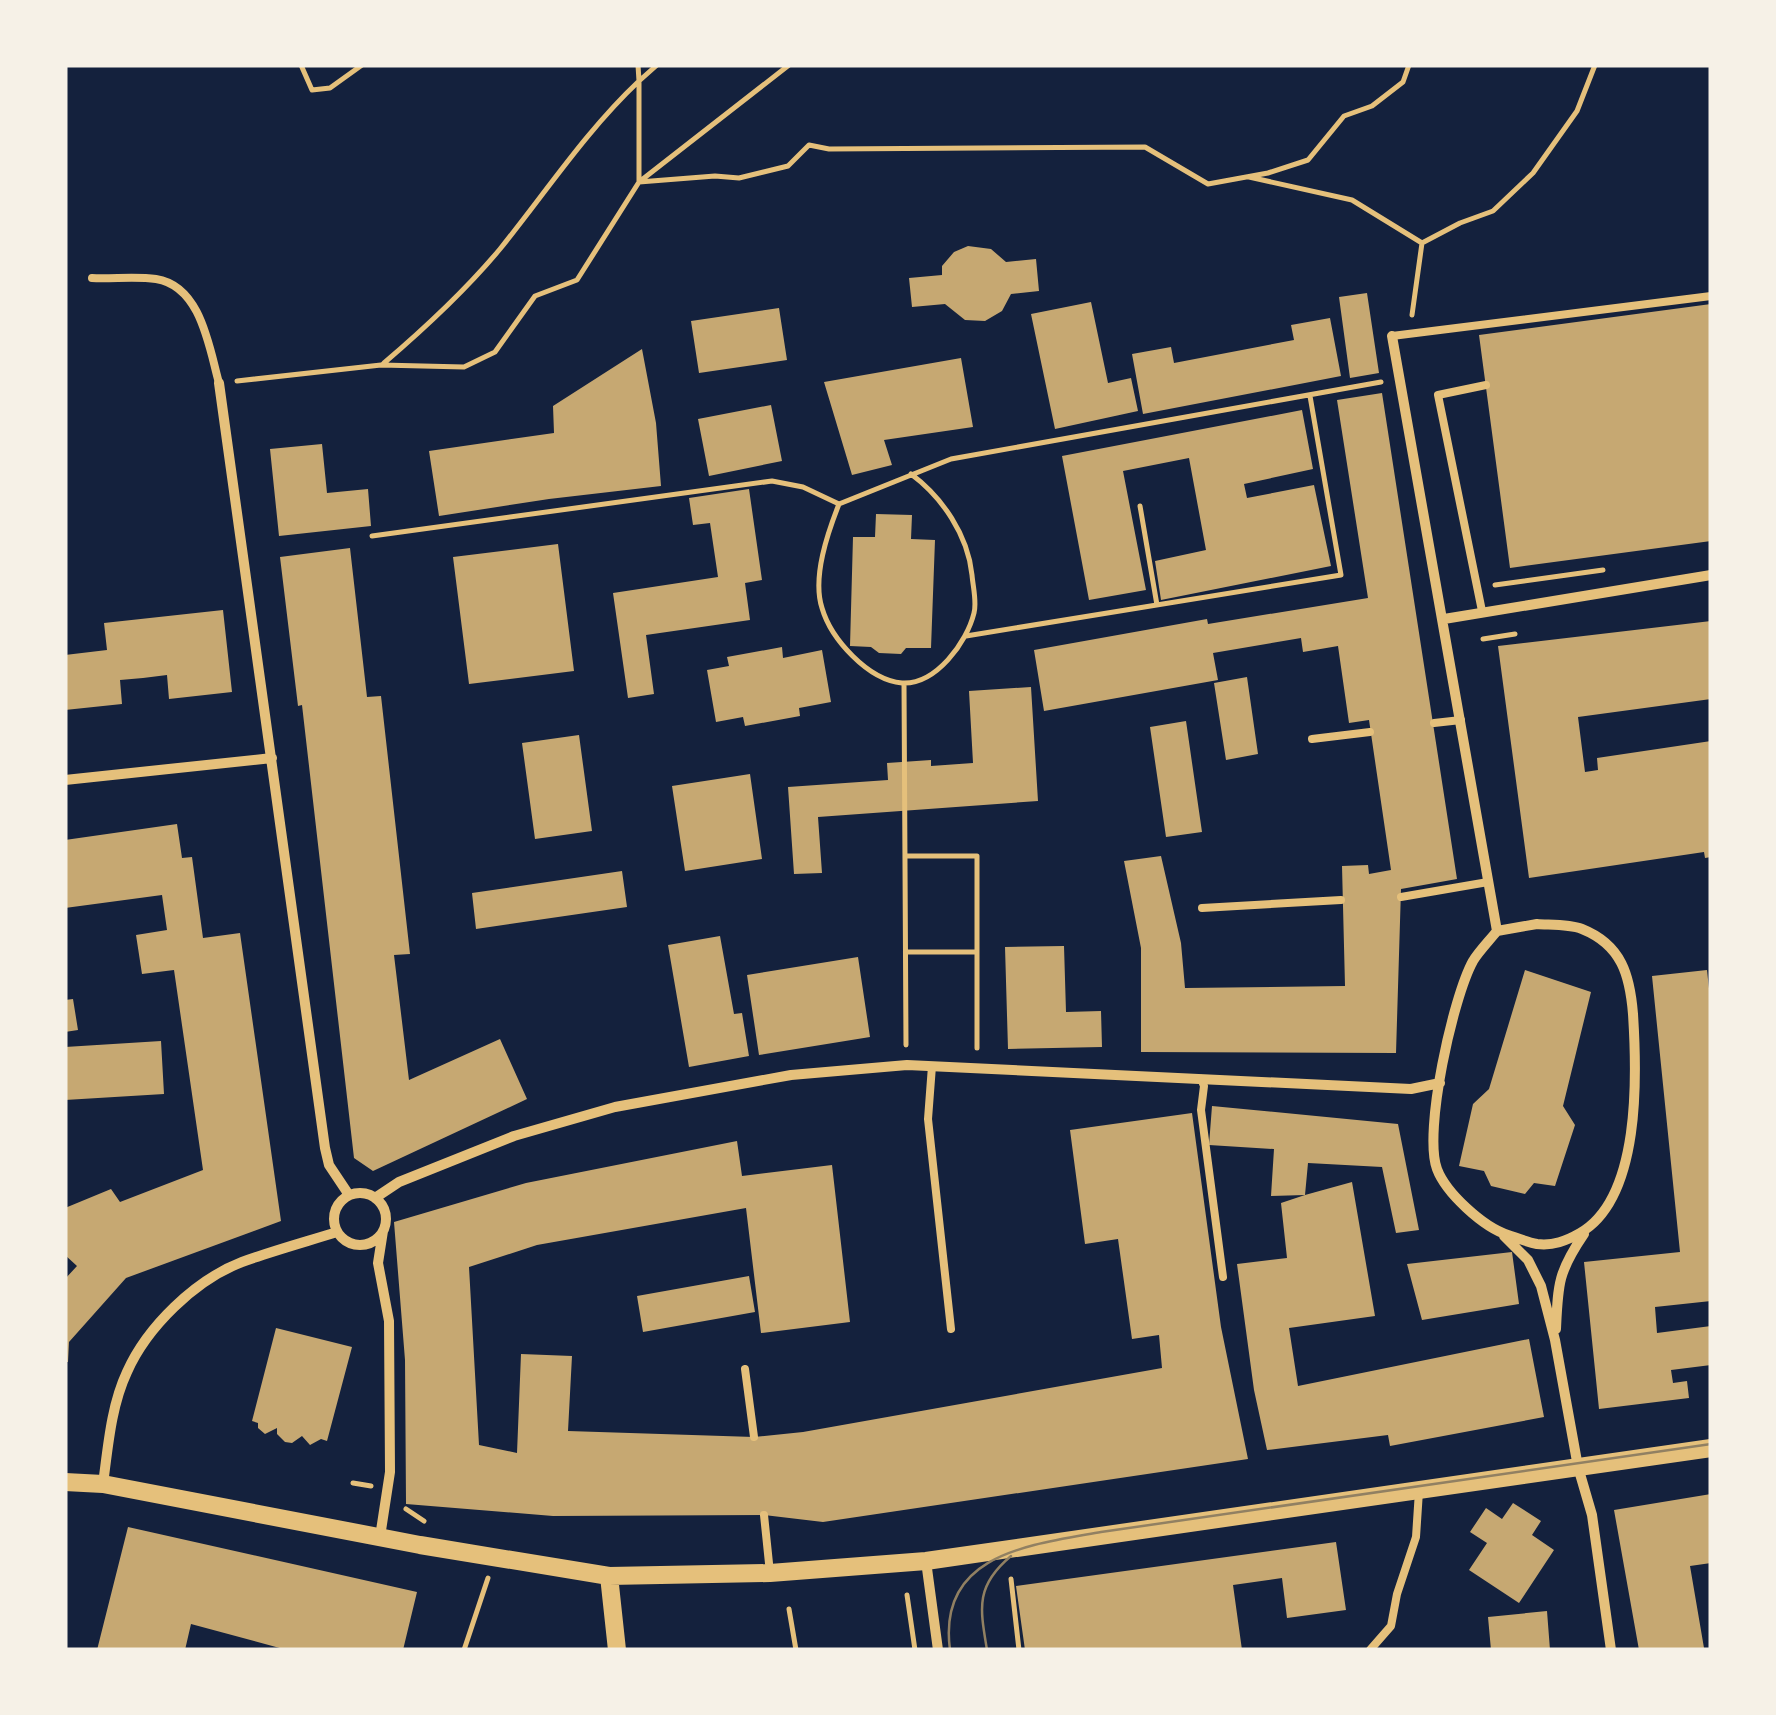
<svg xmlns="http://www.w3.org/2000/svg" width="1776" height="1715" viewBox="0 0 1776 1715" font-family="Mulish,sans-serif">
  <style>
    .building { fill: #c6a872 }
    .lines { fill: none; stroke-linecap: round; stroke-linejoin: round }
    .path { stroke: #e5c07b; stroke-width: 5 }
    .service { stroke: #e5c07b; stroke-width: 8 }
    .minor { stroke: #e5c07b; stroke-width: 10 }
    .tertiary { stroke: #e5c07b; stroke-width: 18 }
    .tram { stroke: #918062; stroke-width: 2.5 }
  </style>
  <rect width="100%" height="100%" fill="#14213d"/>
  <path class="building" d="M968 246 991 249 1006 262 1036 259 1039 291 1011 294 1002 311 985 321 965 320 945 304 912 307 909 278 942 275V266L954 252Z
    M1367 293 1379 373 1350 378 1339 297Z
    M1091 302 1108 383 1131 378 1138 411 1055 429 1031 314Z
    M1711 304V541L1510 568 1479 335Z
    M779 308 787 360 699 373 691 321Z
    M1330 318 1341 376 1143 414 1132 354 1171 347 1174 363 1294 340 1291 325Z
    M642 349 656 423 661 486 549 499 439 516 429 451 554 433 553 406Z
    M961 358 973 427 884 440 892 465 852 475 824 382Z
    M1382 393 1457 879 1401 889 1396 1053 1141 1052V948L1124 861 1161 856 1181 943 1185 988 1345 986 1342 866 1368 865 1369 874 1391 870 1369 720 1349 723 1338 646 1303 652 1301 638 1213 653 1218 680 1044 711 1034 650 1207 619 1208 624 1368 598 1337 400Z
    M771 405 782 461 709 476 698 419Z
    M1302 410 1313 469 1244 484 1247 498 1314 485 1331 566 1161 600 1155 561 1206 550 1189 458 1123 471 1146 590 1089 600 1062 456Z
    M322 444 327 493 368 489 371 526 279 536 270 449Z
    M749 489 762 580 745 583 750 620 646 635 654 694 628 698 613 593 718 577 710 523 693 525 689 498Z
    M876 514 912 515 911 539 935 540 931 648H906L901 654 879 653 871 647 850 646 853 537H875Z
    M558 544 574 671 469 684 453 557Z
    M350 548 367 697 381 696 410 954 394 955 409 1080 500 1039 527 1099 373 1171 354 1158 302 705 298 706 280 557Z
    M223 610 232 692 169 699 167 675 143 678 120 680 122 704 65 710V655L107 650 104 623Z
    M1711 621V699L1578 717 1585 772 1598 770 1597 758 1711 741V857L1705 858 1704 852 1529 878 1498 646Z
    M782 647 783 658 822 650 831 702 799 708 800 716 745 726 743 717 716 722 707 670 729 666 727 657Z
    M1247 677 1258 754 1226 760 1214 683Z
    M1031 687 1038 801 818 817 822 873 794 874 788 787 888 780 887 763 931 760V766L973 763 969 691Z
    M1186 721 1202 832 1166 837 1150 727Z
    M579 735 592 831 535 839 522 743Z
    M750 774 762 859 685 871 672 786Z
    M177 824 182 858 192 857 203 938 240 933 281 1221 126 1278 69 1342 68 1362H65V1279L77 1266 65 1255V1208L111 1189 120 1202 203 1170 174 970 142 974 136 935 167 930 162 895 65 908V840Z
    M622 871 627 907 476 929 472 893Z
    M720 936 734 1014 742 1013 749 1056 689 1067 668 945Z
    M1064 946 1066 1012 1101 1011 1102 1047 1008 1049 1005 947Z
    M858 957 870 1037 759 1055 747 975Z
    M1525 970 1591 992 1563 1106 1575 1125 1555 1186 1534 1183 1525 1194 1491 1186 1484 1171 1459 1166 1473 1104 1489 1089Z
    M1707 970 1711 1007V1301L1655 1307 1657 1333 1711 1326V1365L1671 1370 1673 1383 1687 1381 1689 1398 1599 1409 1584 1262 1680 1252 1652 976Z
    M73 999 78 1030 65 1032V1000Z
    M161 1041 164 1094 65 1100V1047Z
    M1212 1106 1398 1124 1419 1230 1396 1233 1382 1167 1308 1163 1305 1195 1352 1182 1375 1316 1289 1328 1298 1386 1529 1339 1544 1417 1390 1446 1388 1435 1267 1450 1254 1390 1237 1264 1287 1258 1281 1203 1305 1195 1271 1196 1274 1149 1209 1145Z
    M1192 1113 1221 1327 1248 1459 823 1522 764 1515 553 1516 406 1504 405 1360 394 1222 526 1183 737 1141 742 1176 832 1165 850 1322 761 1333 746 1208 537 1245 469 1267 479 1445 517 1453 521 1354 572 1356 568 1431 754 1437 803 1432 1162 1368 1159 1335 1132 1339 1118 1239 1085 1244 1070 1130Z
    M1512 1252 1519 1304 1422 1320 1407 1264Z
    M749 1276 755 1312 643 1332 637 1296Z
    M276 1328 352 1347 327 1441 321 1439 310 1445 302 1436 292 1443 285 1442 277 1434V1428L265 1434 258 1428V1423L252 1421Z
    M1711 1494V1563L1690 1566 1704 1648 1639 1650 1614 1510Z
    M1513 1503 1541 1521 1532 1535 1554 1550 1519 1603 1469 1570 1487 1543 1470 1532 1486 1508 1502 1519Z
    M128 1527 417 1592 403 1650H287L191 1624 185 1650H97Z
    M1336 1542 1346 1610 1287 1618 1282 1578 1233 1585 1242 1650H1025L1016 1586Z
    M1547 1611 1550 1650H1491L1488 1617Z"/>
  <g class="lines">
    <path class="path" d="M301 65 312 90 330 88 362 65
      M1249 177 1352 200 1422 243
      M639 182 715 176 739 178 788 166 809 145 829 149 1145 147 1208 184 1268 173 1308 160 1344 116 1372 106 1403 82 1409 65
      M639 182V81L657 65
      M1412 315 1422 243 1460 223 1493 211 1533 173 1577 111 1595 65
      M384 363C425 328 465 291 500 249 546 192 586 131 639 81L638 65
      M237 381 381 365 464 367 495 352 535 296 577 280 639 182 789 65
      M839 504C828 532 812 577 822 608 831 639 868 680 902 683 936 685 967 642 974 613 977 602 973 587 972 575 968 535 942 497 911 474
      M1140 506 1157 605
      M372 536 772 481 803 487 839 504 951 459 1381 382
      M1495 585 1603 570
      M966 636 1341 575 1310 396
      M1483 639 1515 634
      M904 683 906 1045
      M906 856H977V1048
      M906 952H977
      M353 1483 371 1486
      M406 1509 424 1521
      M1011 1579 1019 1650
      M907 1595 915 1650
      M789 1609 796 1650
      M464 1650 488 1578"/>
    <path class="service" d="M92 278C113 279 136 276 156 279 201 286 209 347 219 383
      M1392 336 1711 296
      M1482 611 1438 395 1486 385
      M1434 723 1461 720
      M1312 739 1370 732
      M1401 897 1488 882
      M1202 908 1341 900
      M932 1066 928 1119 951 1329
      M1201 1079 1204 1086 1201 1110 1223 1277
      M745 1369 754 1437
      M764 1515 770 1573
      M1370 1650 1391 1626 1397 1594 1416 1537 1419 1491"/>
    <path class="minor" d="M1392 336 1497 931
      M219 383 325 1148 329 1165 349 1195
      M1444 619 1711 575
      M65 780 272 758
      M1537 924C1550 925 1569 924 1582 929 1622 945 1630 976 1633 1014 1637 1076 1641 1198 1580 1233 1566 1241 1553 1246 1537 1244 1527 1242 1517 1238 1508 1235 1483 1227 1446 1193 1437 1169 1423 1132 1453 997 1473 961 1479 951 1489 941 1497 931Z
      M334 1219a26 26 0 1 1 52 0a26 26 0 1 1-52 0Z
      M375 1198 399 1182 514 1136 615 1107 791 1075 907 1065 1411 1089 1440 1083
      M1504 1236 1528 1260 1541 1286 1555 1340 1578 1467 1592 1515 1611 1650
      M1556 1329C1558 1284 1558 1272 1584 1234
      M103 1484C108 1447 111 1406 127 1372 147 1327 195 1280 242 1262 272 1251 305 1242 337 1232
      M380 1537 390 1472 389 1321 378 1263 383 1231
      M926 1561 938 1650"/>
    <path class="tertiary" d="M65 1482 103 1484 420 1545 609 1576 770 1573 926 1561 1711 1448
      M609 1576 617 1650"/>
    <path class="tram" d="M950 1650C937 1554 1029 1545 1101 1532L1711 1444
      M987 1650C980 1608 975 1586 1011 1556"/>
  </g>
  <rect width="1776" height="1715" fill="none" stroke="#f6f1e7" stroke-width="135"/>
</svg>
